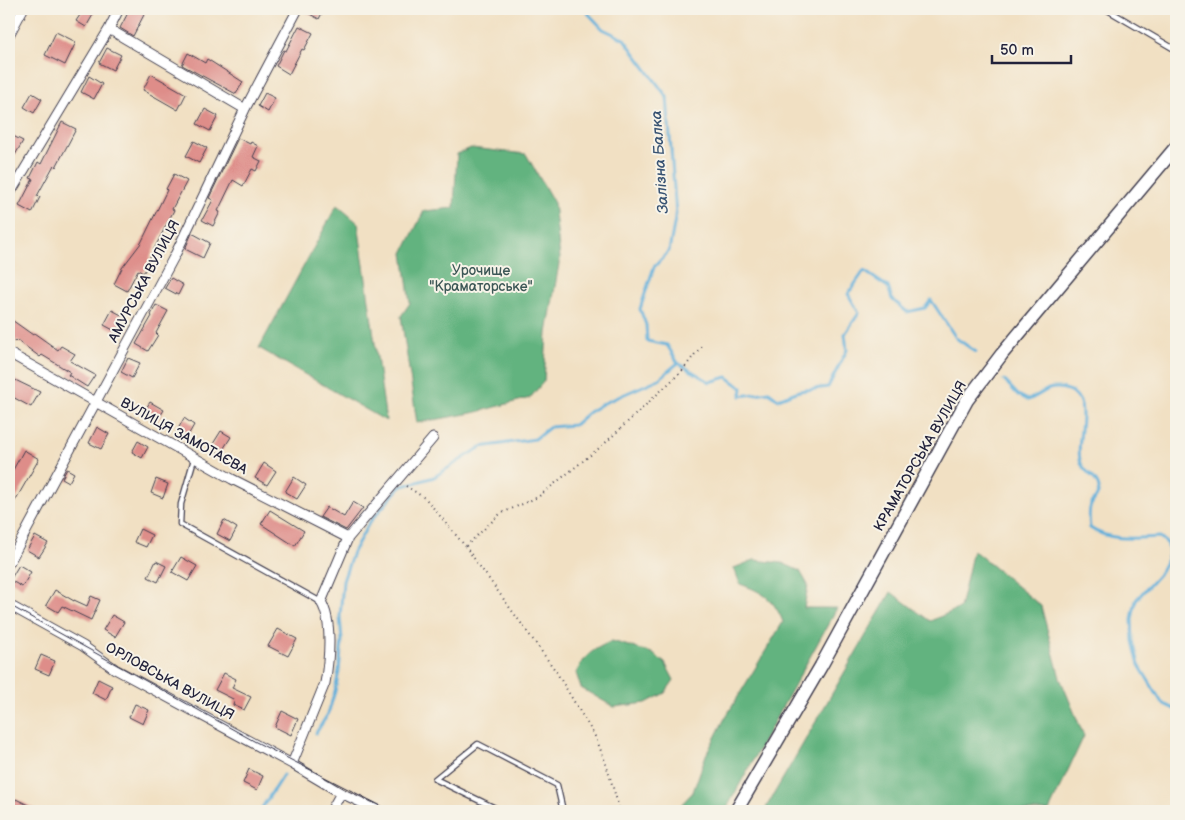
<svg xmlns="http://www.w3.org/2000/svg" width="1185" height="820" viewBox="0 0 1185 820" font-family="'Balsamiq Sans',sans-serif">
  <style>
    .forest { fill: #62b37f; stroke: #426a5d }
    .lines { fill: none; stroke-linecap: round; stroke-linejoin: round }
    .stream { stroke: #60afda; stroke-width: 3 }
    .building { fill: #de8d89 }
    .lane-casing { stroke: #413e4f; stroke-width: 7 }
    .street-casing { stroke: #413e4f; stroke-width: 11 }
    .secondary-casing { stroke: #413e4f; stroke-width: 15 }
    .path { stroke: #413e4f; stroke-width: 2; stroke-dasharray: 1 4; stroke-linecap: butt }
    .lane { stroke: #fff; stroke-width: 4.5 }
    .street { stroke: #fff; stroke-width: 9 }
    .secondary { stroke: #fff; stroke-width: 12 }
    .tram { stroke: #22223b; stroke-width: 1 }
    .labels { text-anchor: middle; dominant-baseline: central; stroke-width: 4; stroke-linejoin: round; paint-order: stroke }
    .park-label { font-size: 14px; fill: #3c5756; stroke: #f7f3e8 }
    .street-label { font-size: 14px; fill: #22223b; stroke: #f7f3e8 }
    .water-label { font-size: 15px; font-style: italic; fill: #385373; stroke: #f7f3e8 }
  </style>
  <rect width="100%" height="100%" fill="#f7f3e8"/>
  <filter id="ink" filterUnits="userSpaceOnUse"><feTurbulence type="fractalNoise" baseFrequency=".02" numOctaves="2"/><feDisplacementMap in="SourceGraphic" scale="10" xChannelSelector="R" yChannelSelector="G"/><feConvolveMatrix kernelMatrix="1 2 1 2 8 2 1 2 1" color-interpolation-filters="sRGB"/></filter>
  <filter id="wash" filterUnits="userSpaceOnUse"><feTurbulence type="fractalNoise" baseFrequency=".0096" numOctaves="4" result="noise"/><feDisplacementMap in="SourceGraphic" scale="20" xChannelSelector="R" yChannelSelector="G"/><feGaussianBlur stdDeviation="1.12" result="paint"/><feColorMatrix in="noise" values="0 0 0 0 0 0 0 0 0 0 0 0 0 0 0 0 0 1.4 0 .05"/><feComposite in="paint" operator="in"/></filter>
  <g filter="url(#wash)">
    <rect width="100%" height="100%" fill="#f1e0c3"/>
    <path class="forest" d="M471 148 526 154 554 203 560 258 547 333 544 381 530 398 477 412 417 423 401 316 410 303 403 253 424 211 454 208 457 154Z
      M337 205 358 223 386 421 259 348Z
      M973 550 1041 606 1060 678 1084 736 1049 811H764L891 592 930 621 960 608Z
      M754 560 782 563 800 571 808 585 804 608H837L725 811H677L681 805 693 792 706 755 724 720 783 622C774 599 763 592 740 584L734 568Z
      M612 641 652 653 665 663 674 680 665 693 646 703 614 707 581 688 576 673C586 654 592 650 612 641Z"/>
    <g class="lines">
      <path class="stream" d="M584 9 603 29 624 39 667 97 676 214 669 251 654 267 640 309 646 325 647 341 667 345 678 363 710 382 727 377 742 388 741 396 769 392 778 399 799 391 828 387 847 350 845 334 859 313 848 294 864 271 888 287 892 299 907 312 925 308 931 300 956 338 976 352
        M1004 380 1018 395 1028 400C1036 397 1042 392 1049 389 1054 387 1063 388 1068 390 1094 400 1075 439 1080 460 1082 472 1097 476 1099 488 1099 496 1095 498 1091 505 1088 512 1089 520 1090 528 1111 542 1137 538 1160 537L1168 544 1169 555 1161 572 1136 600 1132 619 1133 641 1139 665 1162 703 1176 710
        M316 733 328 714 335 691 339 671 342 640 340 617 343 581 353 552 369 523 400 487 434 477 481 447 535 439 550 427 574 425 589 412 602 404 659 379 678 363
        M260 811 283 775"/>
    </g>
    <g id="blocks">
      <path class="building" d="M84 9 94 13 86 27 76 21Z
        M130 9H147L133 36 120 28Z
        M304 9H324L319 19 304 11Z
        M299 26 313 33 304 50 302 49 289 74 276 66 284 50 286 51Z
        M56 32 76 42 65 65 45 55Z
        M107 48 121 55 113 70 99 63Z
        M188 53 205 63 207 59 243 82 236 94 182 65Z
        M151 74 186 94 178 110 143 90Z
        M89 76 102 84 94 99 81 92Z
        M32 93 42 99 34 113 24 107Z
        M265 93 275 98 268 112 258 106Z
        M205 109 218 116 210 131 197 124Z
        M62 122 76 129 56 167 54 165 37 196 40 197 32 213 19 206 33 179 30 178 38 162 41 164Z
        M13 136 23 141 15 155 9 151V143Z
        M238 138 250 144 251 142 258 146 253 157 261 161 256 171 252 169 243 186 233 180 218 211 220 212 213 226 202 220 213 200 209 198Z
        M194 141 207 148 199 163 186 156Z
        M174 174 187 181 172 209 174 210 149 259 152 261 143 273 138 270 127 291 114 284 122 268 141 243 167 190 166 189Z
        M192 233 210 243 203 258 185 249Z
        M171 278 183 285 178 295 165 288Z
        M156 305 168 311 156 333 158 335 148 351 136 344 152 316 151 315Z
        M112 310 125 317 117 332 104 325Z
        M9 318 33 335 34 333 58 350 61 346 75 354 70 361 95 375 87 387 68 375 70 372 42 355 40 357 17 340 15 342 9 337Z
        M128 358 140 363 132 378 121 372Z
        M9 377 40 392 31 407 9 395Z
        M150 402 164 410 157 421 143 413Z
        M184 418 194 425 186 439 176 433Z
        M97 427 109 434 101 449 89 443Z
        M221 431 231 437 220 454 211 447Z
        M138 441 148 447 142 458 132 452Z
        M24 450 39 459 15 501 9 497V477Z
        M264 463 276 471 267 485 255 478Z
        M67 469 74 473 69 482 62 478Z
        M294 477 306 485 297 499 285 492Z
        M156 479 168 484 163 498 151 493Z
        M353 502 363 508 346 530 320 517 327 507 344 517Z
        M270 510 304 531 295 546 261 524Z
        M224 520 237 528 230 541 217 534Z
        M140 529 152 535 146 547 134 542Z
        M35 536 48 543 39 557 27 550Z
        M181 557 197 566 188 581 172 572Z
        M156 561 166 566 158 582 148 577Z
        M19 565 31 572 22 587 10 580Z
        M55 590 74 601V600L87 606 91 596 100 600 91 620 62 606 58 612 46 605Z
        M112 615 124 622 115 637 103 630Z
        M278 629 297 639 288 656 268 646Z
        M41 655 55 661 49 675 35 669Z
        M224 673 236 679 232 688 251 697 244 710 233 705 235 700 215 690Z
        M98 679 112 686 106 700 92 693Z
        M135 704 149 710 143 724 129 717Z
        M282 711 298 719 291 735 275 727Z
        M249 769 263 776 257 790 243 783Z
        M16 799 40 811H10Z"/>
    </g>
  </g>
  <g filter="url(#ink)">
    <use href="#blocks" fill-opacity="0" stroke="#413e4f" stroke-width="1"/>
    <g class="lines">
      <defs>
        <path id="lane" d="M1106 9 1176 50
          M194 459 181 504 180 524 321 602
          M501 811 435 779 478 744 557 785 563 811"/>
        <path id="street" d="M109 29 245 109
          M9 35 23 9
          M9 195 109 29 119 9
          M9 353 232 479 348 538
          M9 563 175 255 245 109 298 9
          M9 605 83 646 115 669 292 764 341 793 379 811
          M292 764 325 683C329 661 333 621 321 602L348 538 433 438
          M331 811 341 793"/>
        <path id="secondary" d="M736 811 821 666 967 400 1002 354 1176 147"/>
      </defs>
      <use href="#lane" class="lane-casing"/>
      <use href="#street" class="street-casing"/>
      <use href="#secondary" class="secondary-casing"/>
      <path class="path" d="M406 486 426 499 465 546 555 670 596 738 606 764 620 811
        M466 546 500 514 538 497 603 445 682 371 702 345"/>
      <use href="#lane" class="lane"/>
      <use href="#street" class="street"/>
      <use href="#secondary" class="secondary"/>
      <path class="tram" d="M9 605 254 741 391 811"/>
    </g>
  </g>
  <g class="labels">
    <g class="park-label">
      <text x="481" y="270">Урочище<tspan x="481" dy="16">"Краматорське"</tspan></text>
    </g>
    <g class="street-label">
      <text transform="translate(144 281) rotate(-62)">АМУРСЬКА ВУЛИЦЯ</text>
      <text transform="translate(184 436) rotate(29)">ВУЛИЦЯ ЗАМОТАЄВА</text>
      <text transform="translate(920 456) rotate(-60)">КРАМАТОРСЬКА ВУЛИЦЯ</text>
      <text transform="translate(170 681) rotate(29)">ОРЛОВСЬКА ВУЛИЦЯ</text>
    </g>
    <g class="water-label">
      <text transform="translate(660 162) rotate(-94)">Залізна Балка</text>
    </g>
  </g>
  <rect width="1185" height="820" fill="none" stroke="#f7f3e8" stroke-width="30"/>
  <path d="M992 55v8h79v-8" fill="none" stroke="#22223b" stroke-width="2.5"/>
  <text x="1000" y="55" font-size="15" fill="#22223b" stroke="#f7f3e8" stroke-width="4" paint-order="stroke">50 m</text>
</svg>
